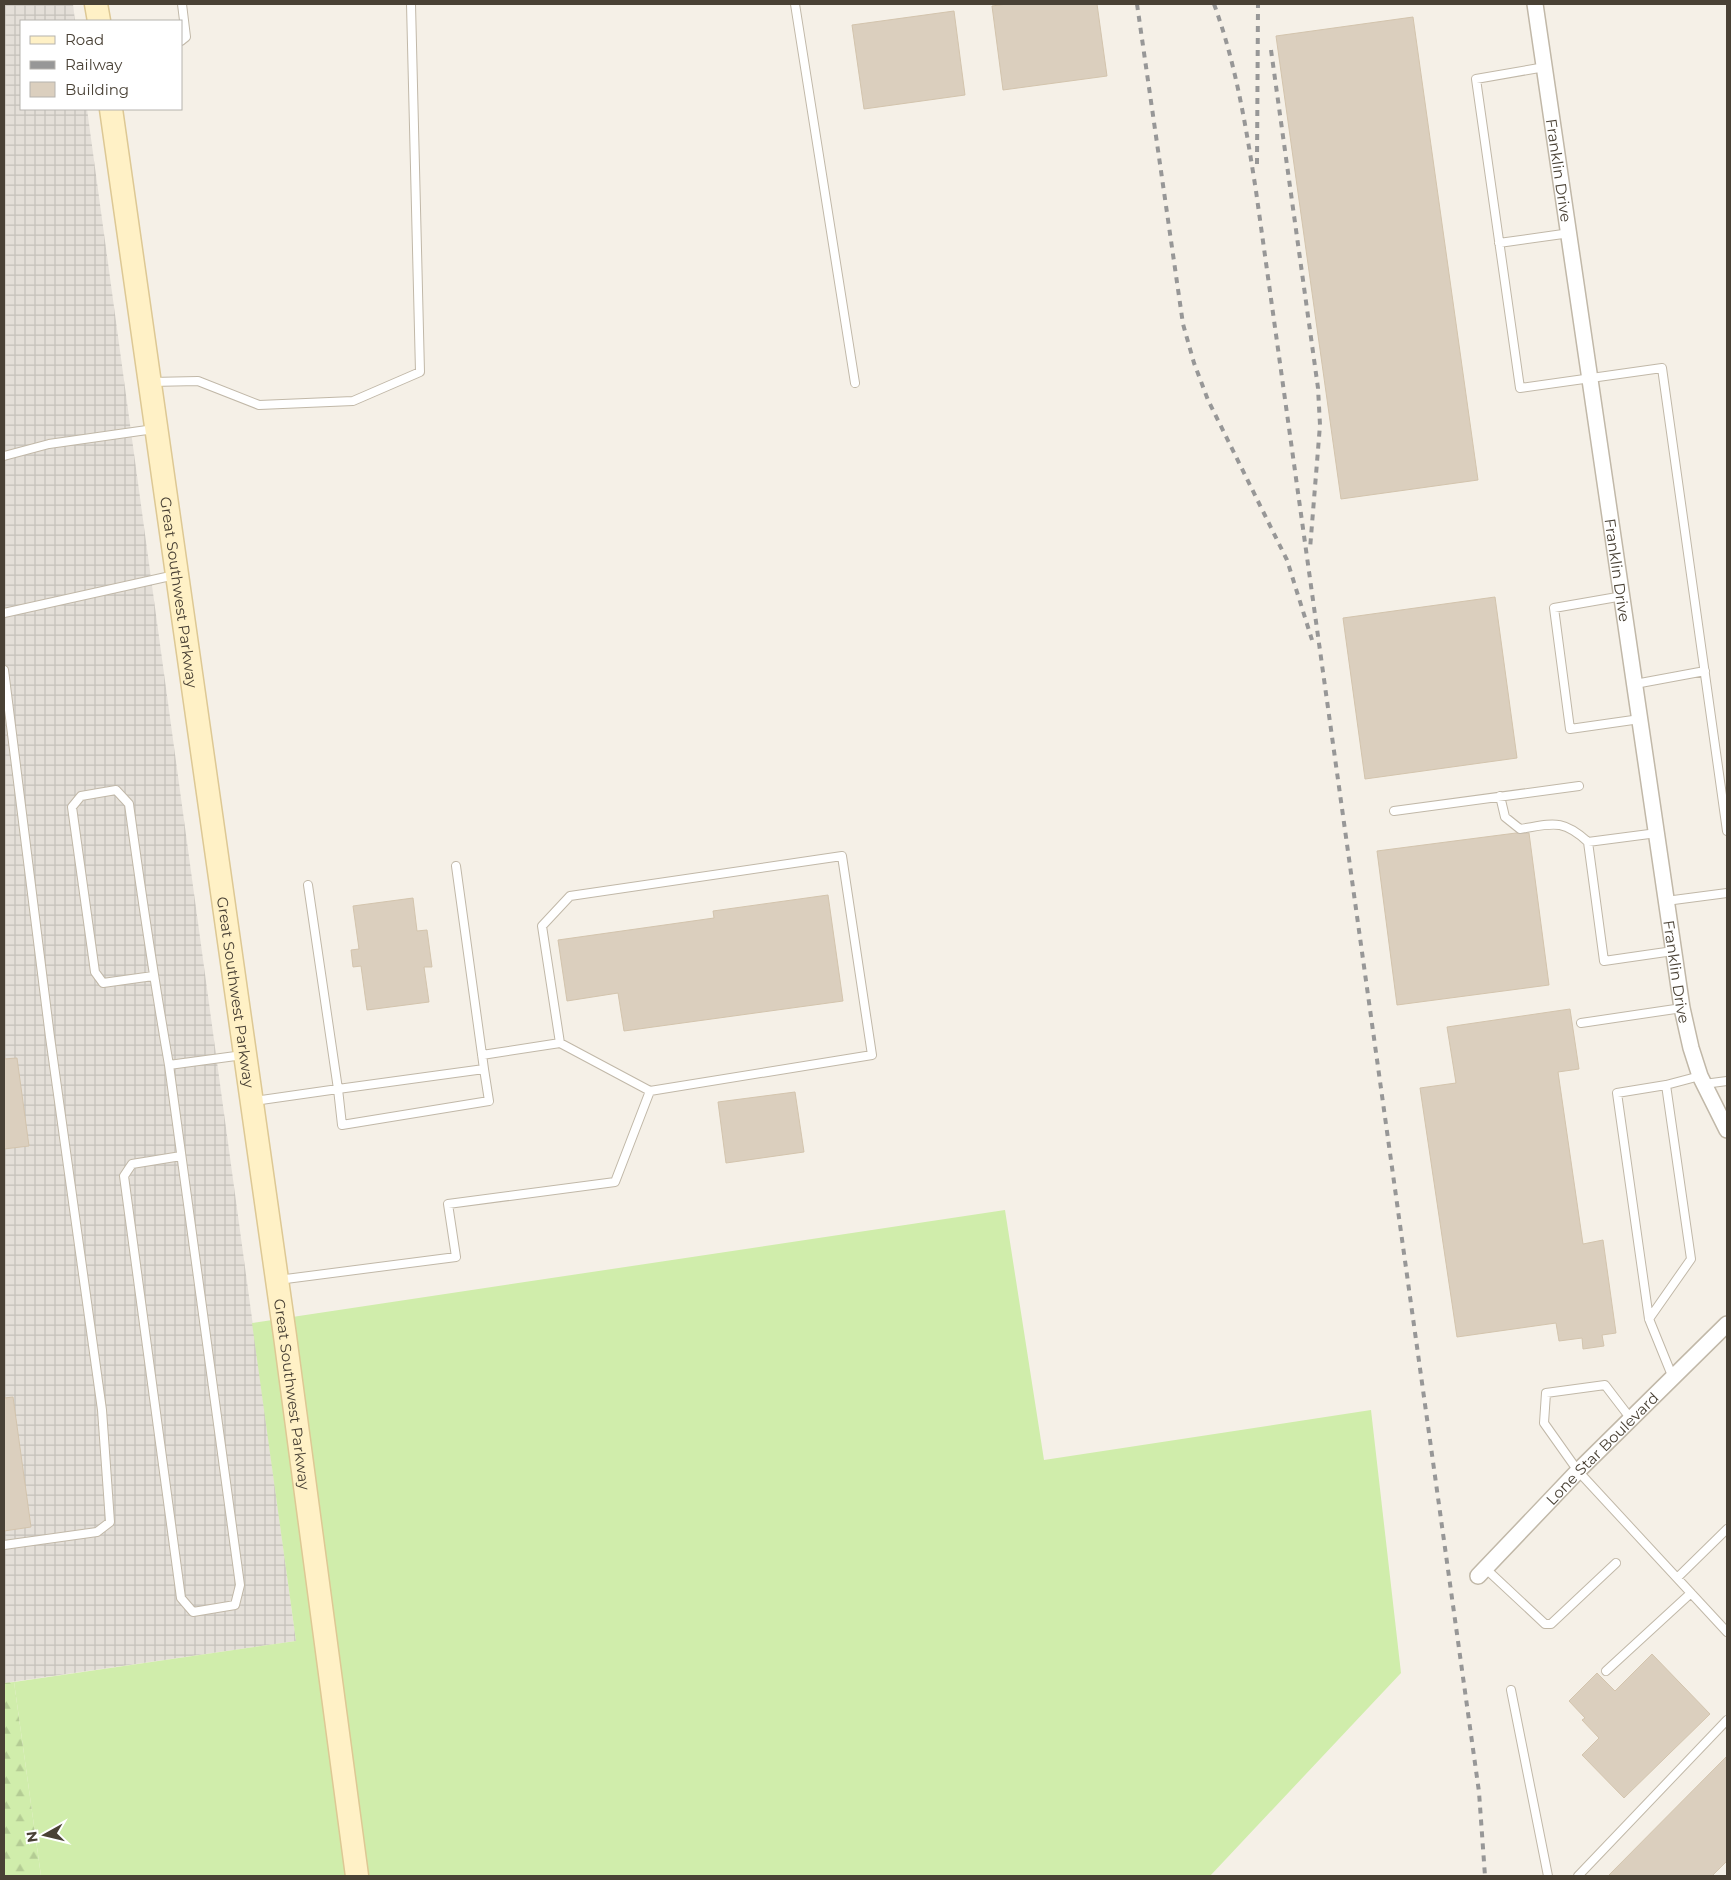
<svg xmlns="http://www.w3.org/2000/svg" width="1731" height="1880" viewBox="0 0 1731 1880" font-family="Montserrat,sans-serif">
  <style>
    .industrial { fill: url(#industrial-grid) }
    .grass { fill: #d0edab }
    .forest { fill: url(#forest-firs) }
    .building { fill: #dbcfbe; stroke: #d3c4ad }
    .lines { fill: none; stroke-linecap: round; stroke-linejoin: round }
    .lane-casing { stroke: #c1b8a8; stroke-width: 10 }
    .street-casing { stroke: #c1b8a8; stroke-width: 18 }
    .secondary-casing { stroke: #ddc894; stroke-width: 25 }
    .lane { stroke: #fff; stroke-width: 8 }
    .street { stroke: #fff; stroke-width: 15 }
    .secondary { stroke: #fff1c6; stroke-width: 22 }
    .rail { stroke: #979797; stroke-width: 4; stroke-dasharray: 6 6; stroke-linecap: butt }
    .labels { text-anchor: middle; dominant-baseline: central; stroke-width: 5; stroke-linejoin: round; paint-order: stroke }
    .street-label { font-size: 15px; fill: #494135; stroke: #fff }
  </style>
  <defs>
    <pattern id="industrial-grid" width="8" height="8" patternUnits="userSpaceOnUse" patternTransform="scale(1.25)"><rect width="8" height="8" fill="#e4dfd8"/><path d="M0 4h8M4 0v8" fill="none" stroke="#c5c1ba"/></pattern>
    <pattern id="forest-firs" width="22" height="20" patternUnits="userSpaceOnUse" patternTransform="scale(1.25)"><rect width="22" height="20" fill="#d0edab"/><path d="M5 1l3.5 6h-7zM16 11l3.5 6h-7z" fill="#b4cc94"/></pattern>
  </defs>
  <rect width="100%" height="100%" fill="#f5f0e7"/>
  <path class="industrial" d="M4 4H73L75 21H21V109H87L296 1641 4 1683Z"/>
  <path class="grass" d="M1005 1210 1044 1460 1371 1410 1401 1673 1210 1876H41L14 1682 296 1641 252 1323Z"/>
  <path class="forest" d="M14 1682 41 1876H4V1683Z"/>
  <path class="building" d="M1007 4H1097L1107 76 1003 90 992 6Z
    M954 11 965 95 864 109 852 25Z
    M1413 17 1478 480 1341 499 1276 36Z
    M1495 597 1517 758 1365 779 1343 618Z
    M1516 833H1529L1549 985 1397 1005 1377 851Z
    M828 895 843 1001 624 1031 618 993 567 1001 558 940 714 918 713 911Z
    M413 898 417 931 427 930 432 967H424L429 1002 367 1010 361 966 353 967 351 950 359 949 353 906Z
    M1570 1009 1579 1069 1558 1072 1583 1244 1603 1240 1616 1333 1602 1335 1604 1346 1583 1349 1582 1338 1559 1341 1556 1323 1457 1337 1420 1088 1456 1083 1447 1027Z
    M17 1058 29 1146 4 1149V1059Z
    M795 1092 804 1152 726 1163 718 1102Z
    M13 1397 31 1527 4 1531V1398Z
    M1652 1654 1710 1714 1624 1798 1582 1755 1599 1738 1582 1720 1585 1718 1569 1701 1597 1673 1615 1691Z
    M1727 1756V1861L1712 1876H1608Z"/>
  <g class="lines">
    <defs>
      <path id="lane" d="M795 4 855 383
        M181 41 186 37 182 4
        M1545 67 1476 79 1520 388 1662 368 1727 831
        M1499 243 1570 233
        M151 382 198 381 259 405 353 401 420 372 411 4
        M4 456 49 444 154 429
        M1623 596 1554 608 1570 729 1640 719
        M4 613 175 575
        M4 670 50 1037 102 1410 110 1522 97 1532 4 1545
        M1635 684 1705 671
        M1500 796 1505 817 1520 829C1552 824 1562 818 1588 842
        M1394 811 1579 786
        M1657 833 1588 842 1604 961 1673 951
        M456 866 484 1069 338 1089 342 1125 489 1101 484 1069
        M1666 901 1727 893
        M153 976 103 983 95 972 72 807 81 796 116 790 129 804C141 892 154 979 169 1065L243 1055
        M1581 1023 1682 1008
        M482 1055 560 1043 542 926 570 896 842 856 872 1055 650 1091 560 1043
        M169 1065 240 1585 235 1605 193 1612 181 1598 124 1176 132 1164 181 1156
        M1704 1084 1727 1081
        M254 1101 338 1089 308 885
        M278 1280 456 1257 448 1204 615 1182 650 1091
        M1649 1319 1691 1259 1666 1085
        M1673 1378 1649 1319 1617 1093 1666 1085 1700 1076
        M1631 1419 1605 1385 1546 1393 1544 1423 1578 1471 1727 1632
        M1485 1568 1545 1624H1551L1616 1563
        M1677 1578 1727 1529
        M1606 1671 1691 1593
        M1511 1690 1548 1876
        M1578 1876 1727 1720"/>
      <g id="street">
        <path id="s1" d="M1535 4 1682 1008 1691 1048 1700 1076 1727 1130"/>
        <path id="s2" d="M1478 1576 1578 1471 1727 1324"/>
      </g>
      <g id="secondary">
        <path d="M96 4 99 21"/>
        <path id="s3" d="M111 109 285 1336 357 1876"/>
      </g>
    </defs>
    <use href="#lane" class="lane-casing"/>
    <use href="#street" class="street-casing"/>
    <use href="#secondary" class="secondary-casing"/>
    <use href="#lane" class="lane"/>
    <use href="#street" class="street"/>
    <use href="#secondary" class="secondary"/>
    <path class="rail" d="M1137 4 1183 324 1194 363 1208 400 1287 560 1312 640
      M1214 4C1236 64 1246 127 1256 191L1479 1792 1485 1876
      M1271 50 1318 388 1320 425 1310 549
      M1257 164 1258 4"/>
  </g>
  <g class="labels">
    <g class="street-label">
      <text stroke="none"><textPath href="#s1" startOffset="168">Franklin Drive</textPath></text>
      <text stroke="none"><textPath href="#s1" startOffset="572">Franklin Drive</textPath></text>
      <text stroke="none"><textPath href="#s3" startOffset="488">Great Southwest Parkway</textPath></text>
      <text stroke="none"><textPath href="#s1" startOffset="978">Franklin Drive</textPath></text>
      <text stroke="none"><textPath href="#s3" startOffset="892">Great Southwest Parkway</textPath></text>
      <text stroke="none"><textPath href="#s3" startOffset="1298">Great Southwest Parkway</textPath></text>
      <text stroke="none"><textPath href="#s2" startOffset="178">Lone Star Boulevard</textPath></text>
    </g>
  </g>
  <rect width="1731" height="1880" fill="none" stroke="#494135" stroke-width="10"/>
  <rect x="20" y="20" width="162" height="90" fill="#ffffff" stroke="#b6b3ae"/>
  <rect x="30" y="36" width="25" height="8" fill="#fff1c6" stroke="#b6b3ae"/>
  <text x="65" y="45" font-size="15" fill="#494135">Road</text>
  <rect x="30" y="61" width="25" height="8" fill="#979797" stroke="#b6b3ae"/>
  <text x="65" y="70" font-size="15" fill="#494135">Railway</text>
  <rect x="30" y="82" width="25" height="15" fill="#dbcfbe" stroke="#b6b3ae"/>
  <text x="65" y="95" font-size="15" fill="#494135">Building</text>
  <g transform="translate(45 1835) rotate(262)" stroke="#ffffff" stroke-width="4" paint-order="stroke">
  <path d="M0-4L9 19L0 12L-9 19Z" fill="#494135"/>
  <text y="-8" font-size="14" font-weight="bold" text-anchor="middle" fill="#494135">N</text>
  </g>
</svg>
